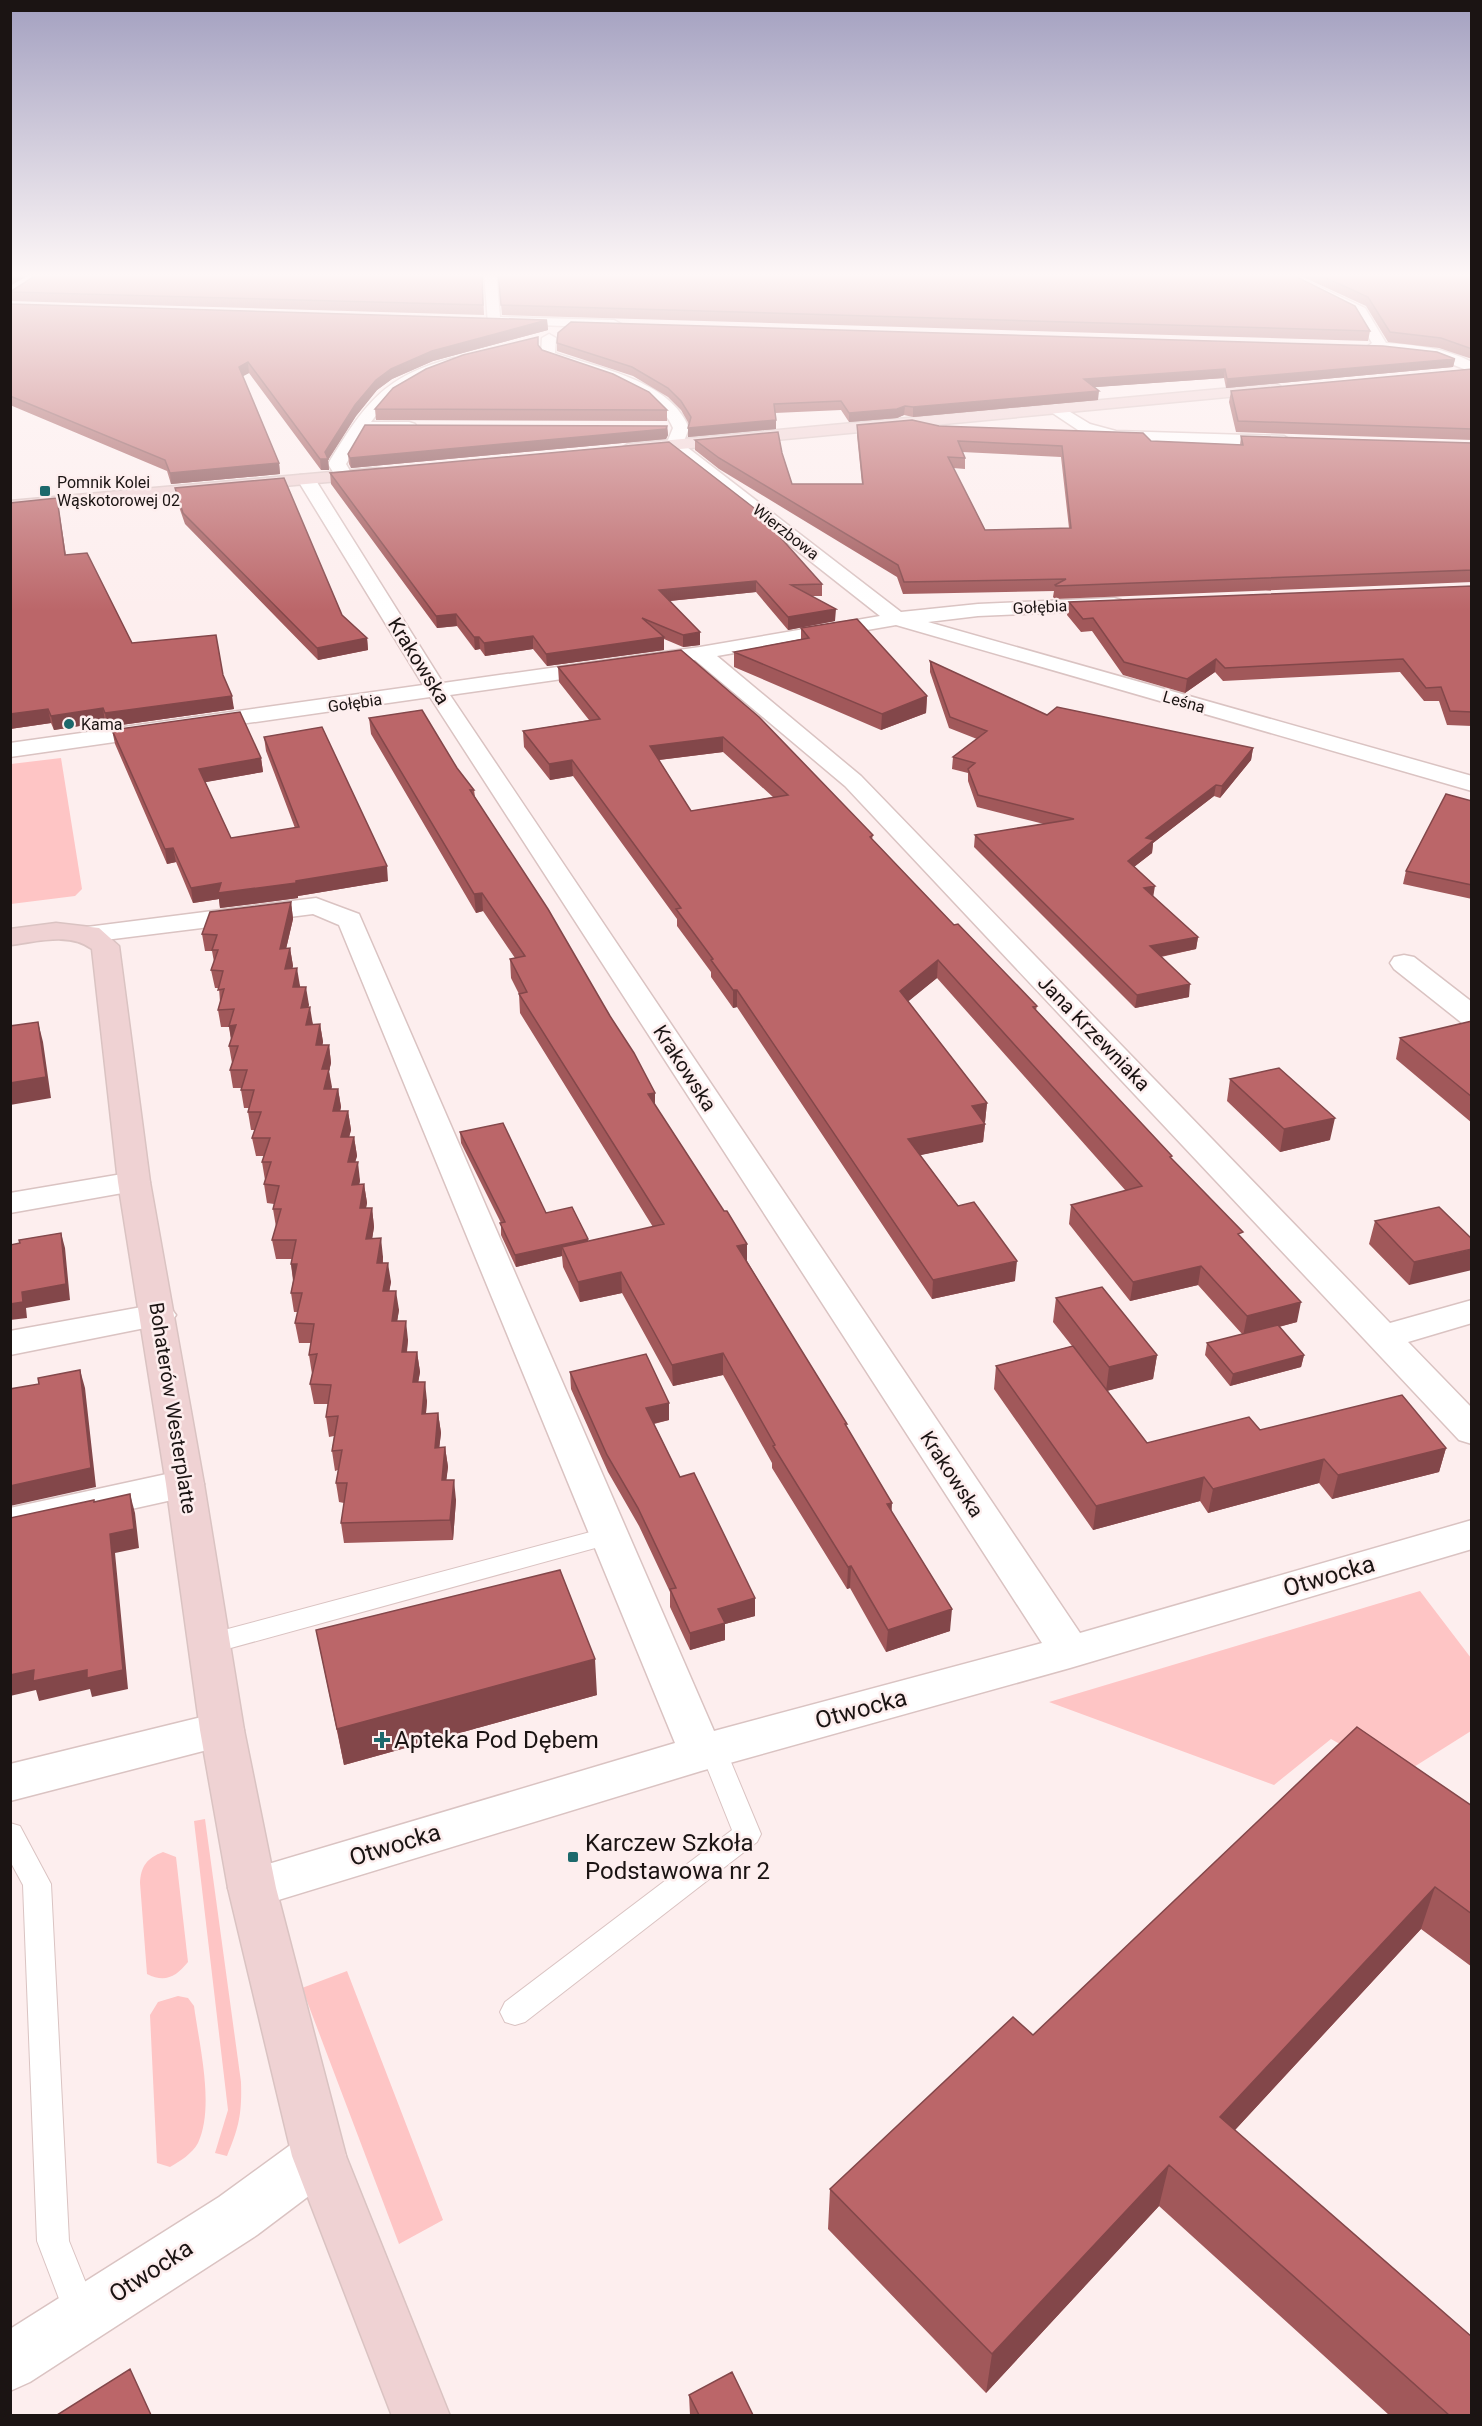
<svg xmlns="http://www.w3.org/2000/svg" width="1482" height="2426" viewBox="0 0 1482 2426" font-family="Roboto,sans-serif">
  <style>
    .green { fill: #fec5c5 }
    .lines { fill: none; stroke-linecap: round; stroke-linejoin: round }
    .lane-casing { stroke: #dac3c2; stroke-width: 2 }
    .street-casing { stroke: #dac3c2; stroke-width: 3 }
    .secondary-casing { stroke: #dac3c2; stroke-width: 3 }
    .lane { fill: #fff; fill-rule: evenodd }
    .street { fill: #fff; fill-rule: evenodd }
    .secondary { fill: #efd2d3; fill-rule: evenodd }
    .wall { fill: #a1585a; fill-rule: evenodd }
    .shaded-wall { fill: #83474a }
    .building { fill: #bb6669; stroke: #83474a; stroke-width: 1.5; fill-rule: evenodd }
    .poi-dot { fill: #1c696c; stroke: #fdeeee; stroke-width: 2 }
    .labels { text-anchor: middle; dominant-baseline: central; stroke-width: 5; stroke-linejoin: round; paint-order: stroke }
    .far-poi-label { font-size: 16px; fill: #1b1413; stroke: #fdeeee; text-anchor: start }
    .far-street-label { font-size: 16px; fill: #1b1413; stroke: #fdeeee }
    .street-label { font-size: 20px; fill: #1b1413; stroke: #fdeeee }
    .near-street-label { font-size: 24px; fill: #1b1413; stroke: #fdeeee }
    .near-poi-label { font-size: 24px; fill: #1b1413; stroke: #fdeeee; text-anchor: start }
  </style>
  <rect width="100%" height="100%" fill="#fdeeee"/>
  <path class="green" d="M61 758 82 889 75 896 11 904V764Z
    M1420 1591 1471 1658V1731L1398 1777 1331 1739 1274 1785 1049 1702Z
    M205 1819 241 2082C242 2114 239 2127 227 2156L215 2153 228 2110 194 1821Z
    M163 1852 176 1857 188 1962C176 1977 165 1983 147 1974L140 1883C141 1866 147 1858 163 1852Z
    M347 1971 443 2220 399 2244 302 1988Z
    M178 1996 188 1998 194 2006C199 2044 215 2107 198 2143 192 2154 180 2161 170 2167L157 2163 150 2015 158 2002Z"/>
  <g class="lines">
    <defs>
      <path id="lane" d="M609 1527 617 1530 621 1536 617 1542 209 1654 200 1651 197 1644 200 1637 209 1634Z
        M713 1739 722 1742 726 1750 761 1834 757 1842 525 2022 515 2025 505 2022 500 2012 505 2002 732 1830 700 1750 704 1742Z
        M10 1823 20 1826 51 1884 69 2241 98 2313 93 2325 81 2330 69 2325 37 2241 23 1885 10 1861Z"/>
      <path id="street" d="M484 272H496L500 317 614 320 621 324 614 328 488 323Z
        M1272 272H1288L1365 308 1386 343C1416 345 1445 348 1472 362V372L1433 357 1369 350 1367 347 1372 343 1355 314 1273 275Z
        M549 334 556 338 555 353C599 368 671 381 689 428L683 444 901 612 978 604 1114 598 1121 600 1124 604 1121 608 1114 610 978 616 928 622 1472 776V791L896 625 717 656 861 776 1390 1323 1472 1300V1323L1408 1342 1472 1408V1444L1459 1440 845 786 695 660 450 695 1080 1633 1472 1520V1549L1070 1668 701 1771 252 1908 235 1902 228 1888 235 1874 675 1743 339 925 313 914 89 942 79 940 75 934 79 928 316 898 359 914 714 1731 1042 1643 430 697 10 757V743L423 685 297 479 300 475H312L315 479 443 683 700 647 880 616 668 449 666 445 673 428C658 388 581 372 543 358L541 355 542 338Z
        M454 358 459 359 461 362 459 365C423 378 394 390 371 422H409L415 424 417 427 415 430 365 432 346 464 353 476 350 480H338L328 464C364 405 384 375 454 358Z
        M1057 404 1090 424 1116 431 1284 436 1292 441 1284 446 1101 440 1095 438 1093 435 1078 430 1051 412 1049 409 1051 406Z
        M1404 955 1414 957 1472 1002V1026L1462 1023 1394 969 1390 963 1394 957Z
        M134 1172 145 1175 150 1182 145 1189 10 1213V1193Z
        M158 1304 170 1307 176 1315 170 1323 10 1355V1331Z
        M185 1470 199 1474 204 1484 199 1494 10 1536V1508Z
        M222 1712 238 1718 244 1730 238 1742 10 1801V1764Z
        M319 2130 338 2138 346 2156 338 2174 257 2235 30 2382 10 2391V2329L219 2197 300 2138Z"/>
      <path id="secondary" d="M1275 384 1280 386 1283 389 1280 392 628 454 620 449 628 444Z
        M376 468 382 469 385 473 382 477 10 511V501Z
        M56 923 99 928 119 946 150 1182 204 1484 244 1730 276 1888 346 2156 450 2416H392L292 2156 228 1888 200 1730 166 1484 118 1182 92 949C69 932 37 942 10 945V929Z"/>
    </defs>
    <use href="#lane" class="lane-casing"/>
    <use href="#street" class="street-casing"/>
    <use href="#secondary" class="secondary-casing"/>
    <use href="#lane" class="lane"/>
    <use href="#street" class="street"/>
    <use href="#secondary" class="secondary"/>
  </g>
  <path class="wall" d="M41 272H482L484 315 11 301 10 291Z
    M498 272 1370 331 1368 341 502 315Z
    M1292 272H1472V359L1439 348 1388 342 1366 306Z
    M10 304 547 320 548 330 433 361 392 379 377 390 356 416 328 460 329 470H321L249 373 242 376 279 463 280 474 171 484 167 471 10 405Z
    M557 343 1455 359 1453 367 1226 388 1224 378 1095 387 1098 400 913 417 904 415 897 418 849 422 841 410 775 413 776 429 688 437 689 424 681 410 668 397 633 376 557 351Z
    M539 346 542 350 667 410V421L376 420 375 409Z
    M1472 369V440L1236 432 1229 402 1231 391Z
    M857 425 939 426 1151 441 1240 445 1241 436 1472 443V582L1055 599 1053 597 1054 591 903 594 897 577 719 469 695 450V440L782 453 792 484H862L857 436ZM962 452 1061 457 1069 528 985 530 953 468 965 469V458Z
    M667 426 668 435 666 439 351 468 349 464 348 454Z
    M330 473 822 584V596H812L835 621 788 630 756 592 670 601 700 645 683 647 664 639V650L547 666 533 649 485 656 480 649 475 650 457 626 437 628 331 484Z
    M175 488 342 615 367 638 368 650 318 660 185 524 176 498Z
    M10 503 59 510 66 555 132 643 223 675 234 709 107 727 105 722 54 730 51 723 10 729Z
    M1472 586V726L1447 725 1439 701H1424L1400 672 1223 681 1215 672 1185 693 1123 675 1092 631 1081 632 1067 615 1069 602Z
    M801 628 927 696 926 713 881 730 734 667V652L801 639Z
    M681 650 873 835 872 839 954 925 1037 1006 1036 1010 1172 1156 1171 1158 1242 1238 1297 1322 1279 1327 1304 1355 1301 1367 1230 1386 1205 1355 1207 1343 1242 1334 1198 1285 1130 1301 1069 1224 1071 1205 1126 1191 937 978 908 1001 987 1103 985 1122H984L985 1124 983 1142 920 1155 1015 1281 932 1299 737 1007 733 1008 711 977V972L677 926V919L573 776 550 780 524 747 523 731 589 720 559 682 558 667ZM723 752 773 797 691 811 659 760Z
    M930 661 1047 715 1253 748 1251 760 1220 798 1214 796 1153 843 1152 853 1134 867 1153 896 1198 937 1196 949 1161 957 1189 997 1135 1008 974 847 975 835 1044 824 977 807 968 781V773L952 769 953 757 977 739 949 728 930 672Z
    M369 718 457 768 474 790 475 797 655 1093V1105L724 1211 747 1244V1261L847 1428 892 1512 950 1631 886 1652 850 1588 847 1589 772 1468V1463L723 1375 673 1386 622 1293 580 1302 563 1267 562 1256 516 1267 501 1235V1223L461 1143 460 1132 546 1213 588 1241 653 1227 520 1013 519 994 511 978 510 959 515 958 483 911 476 913 371 734Z
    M112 730 261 758 263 772 205 782 231 838 295 828 266 751 264 737 388 881 298 896V898L220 908 219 899 193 903 176 862 167 864 115 744Z
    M1472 801V899L1403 884 1406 871Z
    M291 902 293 919 286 949 290 948 293 966 292 969 300 986V987L309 1005 308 1007 313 1025 320 1024 323 1042 322 1045H329L331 1063 329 1071 331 1089H338L341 1107 340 1111H348L351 1130 349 1137H354L357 1156 355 1162 360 1181 359 1184H364L367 1203 366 1208H372L374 1227 372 1239 383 1257V1263L391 1282 389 1291 399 1310 397 1321 408 1340 407 1352H417L420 1372 418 1382 427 1401 426 1414 438 1413 441 1433 439 1448 445 1447 448 1467 446 1480 456 1500 453 1540 344 1543 341 1523 344 1503 339 1502 336 1483 338 1470 335 1471 332 1451 334 1436 329 1437 326 1417 328 1404H314L310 1384 312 1374 309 1355 311 1343H299L295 1323 298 1312H294L291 1293 293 1281 291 1264 292 1259H276L272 1240 276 1227 273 1209 274 1204 267 1203 264 1184 265 1180 262 1162 264 1156H256L252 1138 255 1130H251L248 1112 249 1108H244L241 1090V1088H233L230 1070 232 1063 229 1046 231 1040 229 1027H221L218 1010 220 1002 219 988H215L211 970 214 962 212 951H205L202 934Z
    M1472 1021V1123L1396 1059 1400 1038Z
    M1230 1079 1330 1140 1280 1152 1227 1101Z
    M1375 1221 1472 1239 1409 1285 1369 1244Z
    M1056 1298 1157 1355 1153 1379 1107 1391 1147 1443 1260 1430 1446 1448 1439 1472 1332 1499 1319 1483 1208 1513 1200 1501 1093 1530 994 1389 996 1366 1072 1346 1053 1322Z
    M570 1372 669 1420 654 1424 680 1477 755 1598V1616L725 1624V1640L690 1650 670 1607V1592L639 1526 608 1472 571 1389Z
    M316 1630 597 1695 344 1765Z
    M1472 1806V1967L1421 1929 1235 2130 1472 2415H1389L1159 2206 986 2393 828 2229 830 2189 1033 2035Z
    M689 2395 753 2415H690Z"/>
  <path class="shaded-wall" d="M18 272H34L10 286V276Z
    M547 320 548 330 433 361 392 379 377 390 356 416 328 460 329 470H321L320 459 355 405 376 380 391 369 432 351Z
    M1455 359 1453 367 1226 388 1227 379Z
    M248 362 249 373 240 378 239 367Z
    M1225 369 1224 378 1083 388 1084 379Z
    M1099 391 1098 400 913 417V407Z
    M905 406 904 415 897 418 849 422V413Z
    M776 420V429L688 437V428Z
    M667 426 668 435 666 439 351 468 350 458Z
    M279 463 280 474 171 484 170 473Z
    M756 581V592L659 602V590Z
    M836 609 835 621 788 630V617Z
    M456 614 457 626 437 628 436 616Z
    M700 632V645L683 647V635Z
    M533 636V649L485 656 484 643Z
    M474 637H479L480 649 475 650Z
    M664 637V650L547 666 546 654Z
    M367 638 368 650 318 660 317 648Z
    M1216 659 1215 672 1185 693 1187 679Z
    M232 696 234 709 107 727 105 713Z
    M927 696 926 713 881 730 882 714Z
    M103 708 105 722 54 730 51 716Z
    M48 709 51 723 10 729V714Z
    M723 737V752L650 761V746Z
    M1253 748 1251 760 1220 798 1222 786Z
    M261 758 263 772 201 783 199 769Z
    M572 760 573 776 550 780 549 764Z
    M1216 785 1214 796 1153 843 1152 853 1126 873 1128 861 1146 838Z
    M173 848 176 862 167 864 165 849Z
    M387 866 388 881 298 896V898L220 908 219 899 193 903 191 888 221 883 296 881Z
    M1155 886 1153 898 1144 888Z
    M482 893 483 911 476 913 474 894Z
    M291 902 293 919 282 966 280 949Z
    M1198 937 1196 949 1148 959 1150 946Z
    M290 948 293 966 287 986 285 969Z
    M938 960 937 978 899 1009 900 991Z
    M297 968 300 986 296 1005 293 987Z
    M1190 984 1189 997 1135 1008 1137 995Z
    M306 987 309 1005 303 1025 301 1008Z
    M733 990H737V1007L733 1008Z
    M310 1007 313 1025H306Z
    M38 1022 43 1042 51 1098 10 1105V1083Z
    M320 1024 323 1042 319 1063 316 1045Z
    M236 1025 232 1044 229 1026Z
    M329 1045 331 1063 329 1071 332 1087 327 1107 322 1069Z
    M338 1089 341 1107 336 1129 333 1111Z
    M655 1093V1113L648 1094Z
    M987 1103 985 1122 970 1125 972 1106Z
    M348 1111 351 1130 344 1156 341 1137Z
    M1335 1118 1330 1140 1280 1152 1284 1129Z
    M985 1124 983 1142 907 1158 908 1139Z
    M354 1137 357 1156 350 1180 348 1162Z
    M358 1162 360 1181 355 1203 352 1185Z
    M364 1184 367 1203 362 1227 360 1208Z
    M372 1208 374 1227 369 1258 366 1239Z
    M61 1233 65 1248 70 1300 26 1308 27 1318 10 1320V1304L22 1292Z
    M381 1238 383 1257 380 1282 377 1263Z
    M588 1239 589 1250 562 1247V1256L516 1267 515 1255Z
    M747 1244V1265L737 1246Z
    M1472 1249V1270L1409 1285 1414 1262Z
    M1017 1261 1015 1281 932 1299 933 1280Z
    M388 1263 391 1282 386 1310 383 1291Z
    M291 1264H297L294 1284Z
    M1201 1266 1198 1285 1130 1301 1133 1282Z
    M621 1272 622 1293 580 1302 578 1282Z
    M396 1291 399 1310 394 1341 392 1321Z
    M1301 1302 1297 1322 1243 1336 1247 1316Z
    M406 1321 408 1340 404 1372 402 1352Z
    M417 1352 420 1372 415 1402 413 1382Z
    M723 1353V1375L673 1386 672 1365Z
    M1157 1355 1153 1379 1106 1391 1109 1367Z
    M1304 1355 1301 1367 1230 1386 1233 1374Z
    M80 1370 85 1388 96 1487 10 1506V1486Z
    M425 1382 427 1401 424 1433 422 1414Z
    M669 1403V1420L647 1425 646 1408Z
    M438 1413 441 1433 437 1468 435 1448Z
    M445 1447 448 1467 444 1500 442 1480Z
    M1446 1448 1439 1472 1332 1499 1338 1475Z
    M1324 1459 1319 1483 1208 1513 1213 1489Z
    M1204 1477 1200 1501 1093 1530 1096 1506Z
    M454 1480 456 1500 453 1540 450 1520Z
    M130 1494 135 1513 139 1548 115 1553 128 1689 92 1697 90 1689 39 1701 36 1690 10 1696V1675L110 1534Z
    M892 1503 891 1525 887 1504Z
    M851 1566 850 1588 847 1589 848 1567Z
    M755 1598V1616L725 1624V1640L690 1650V1633L718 1609Z
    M952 1609 950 1631 886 1652 888 1630Z
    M595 1659 597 1695 344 1765 337 1729Z
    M1435 1887 1421 1929 1209 2158 1220 2117Z
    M1169 2165 1159 2206 986 2393 992 2354Z"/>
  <path class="building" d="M10 272H18L10 276Z
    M41 272H482L483 305 10 292Z
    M498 272H1287L1355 306 1370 331 501 305Z
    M1313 272H1472V349L1441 338 1390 332 1368 297Z
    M10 304 547 320 432 351 391 369 376 380 355 405 325 452 328 459H320L248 362 239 367 279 463 170 473 165 460 10 396Z
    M571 322 1383 346 1437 352 1455 359 1227 379 1225 369 1084 379 1099 391 913 407 905 406 897 409 849 413 841 401 774 404 776 420 688 428 691 417 681 401 668 388 632 367 557 343 558 333Z
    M538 337V345L542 350 613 374 649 392 667 410 375 409 393 388 426 369 463 355Z
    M1472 369V429L1238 421 1231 391Z
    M912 420 939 426 1143 433 1151 441 1243 445 1241 436 1472 443V570L1056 586 1055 585 1066 579 904 582 898 565 719 458 695 440 778 432 782 453 792 484H863L857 425ZM958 441 1062 446 1071 528 985 530 948 457 965 458Z
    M365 425 667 426 666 429 350 458 348 454Z
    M669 442 754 508 822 584 791 585 836 609 788 617 756 581 659 590 700 632 683 635 642 618 664 637 546 654 533 636 484 643 479 637H474L456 614 436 616 330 473Z
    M284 478 342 615 367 638 317 648 183 513 175 488Z
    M57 498 65 555 87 553 132 643 216 635 223 675 232 696 105 713 103 708 51 716 48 709 10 714V503Z
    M1472 586V712L1450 711 1441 687 1426 688 1403 659 1225 668 1216 659 1187 679 1124 662 1093 618 1083 619 1069 602Z
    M857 619 927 696 882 714 734 652 809 638 801 628Z
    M681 650 759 717 873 835 870 837 954 925 958 924 1037 1006 1033 1007 1172 1156 1170 1157 1243 1232 1238 1234 1301 1302 1247 1316 1201 1266 1133 1282 1071 1205 1142 1186 938 960 900 991 987 1103 972 1106 985 1124 908 1139 958 1206 974 1202 1017 1261 933 1280 737 990H733L711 960 713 959 676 909 681 908 572 760 549 764 523 731 600 719 558 667ZM723 737 788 795 691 811 650 746Z
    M930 661 1047 715 1057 707 1253 748 1222 786 1216 785 1146 838 1154 840 1128 861 1155 886 1144 888 1198 937 1150 946 1190 984 1137 995 975 835 1074 819 978 795 968 769 975 763 953 757 987 731 950 717Z
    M422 710 457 768 474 790H470L548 909 610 1016 634 1053 655 1093 648 1094 724 1211H727L747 1244 737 1246 847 1424H845L892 1503 887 1504 952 1609 888 1630 851 1566 848 1567 773 1446 775 1445 723 1353 672 1365 621 1272 578 1282 562 1247 664 1224 519 994 527 992 510 959 525 956 482 893 474 894 369 718Z
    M240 712 261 758 199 769 231 838 299 827 264 737 322 727 387 866 296 881V883L218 893 221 883 191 888 173 848 165 849 112 730Z
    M1446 794 1472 801V885L1406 871Z
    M291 902 280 949 290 948 285 969 297 968 293 987H306L301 1008 310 1007 306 1025 320 1024 316 1045H329L322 1069H329L324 1089H338L333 1111H348L341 1137H354L348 1162H358L352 1185 364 1184 360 1208H372L366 1239 381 1238 377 1263H388L383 1291H396L392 1321H406L402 1352H417L413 1382H425L422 1414 438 1413 435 1448 445 1447 442 1480H454L450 1520 341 1523 347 1483H336L342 1450 332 1451 338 1416 326 1417 331 1385 310 1384 317 1354 309 1355 314 1324 295 1323 302 1293H291L297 1264H291L296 1240H272L281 1209H273L279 1186 264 1184 271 1162H262L270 1138H252L261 1112H248L254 1090H241L247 1070H230L238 1046H229L236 1025 229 1026 234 1009 218 1010 224 989 218 990 223 971 211 970 218 950H212L217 935 202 934 210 912Z
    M1472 1021V1097L1400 1038Z
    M38 1022 46 1077 10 1083V1026Z
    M1279 1068 1335 1118 1284 1129 1230 1079Z
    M503 1123 546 1213 572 1207 588 1239 515 1255 500 1223 505 1222 460 1132Z
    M1439 1207 1472 1239V1249L1414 1262 1375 1221Z
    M61 1233 66 1284 22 1292 23 1302 10 1304V1245L20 1243 19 1240Z
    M1102 1287 1157 1355 1109 1367 1056 1298Z
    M1278 1325 1304 1355 1233 1374 1207 1343Z
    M1073 1346 1147 1443 1249 1417 1260 1430 1402 1395 1446 1448 1338 1475 1324 1459 1213 1489 1204 1477 1096 1506 996 1366Z
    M646 1354 669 1403 646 1408 680 1477 694 1473 755 1598 718 1609 725 1623 690 1633 670 1589 676 1588 638 1508 607 1455 570 1372Z
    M80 1370 91 1468 10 1486V1389L39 1384 38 1378Z
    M130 1494 134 1529 110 1534 123 1670 87 1678V1670L33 1681 34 1670 10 1675V1518L94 1500V1502Z
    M560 1570 595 1659 337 1729 316 1630Z
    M1357 1727 1472 1806V1914L1435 1887 1220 2117 1472 2337V2415H1449L1169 2165 992 2354 830 2189 1013 2017 1033 2035Z
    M130 2369 151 2415H57Z
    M732 2372 753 2415H699L689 2395Z"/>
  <linearGradient id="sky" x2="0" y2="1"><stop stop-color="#a3a0c0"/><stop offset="0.45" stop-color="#fef7f7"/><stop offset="1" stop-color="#fef7f7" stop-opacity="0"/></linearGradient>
  <rect width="1482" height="611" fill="url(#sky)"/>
  <g class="poi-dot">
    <rect x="39" y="485" width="12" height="12" rx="3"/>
    <circle cx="69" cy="724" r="6"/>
    <path d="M379 1731h6v6h6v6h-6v6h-6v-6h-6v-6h6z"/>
    <rect x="567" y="1851" width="12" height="12" rx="3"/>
  </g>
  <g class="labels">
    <g class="far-poi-label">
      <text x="57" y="482">Pomnik Kolei<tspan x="57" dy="18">Wąskotorowej 02</tspan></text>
      <text x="81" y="724">Kama</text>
    </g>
    <g class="far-street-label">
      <text transform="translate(786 532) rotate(38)">Wierzbowa</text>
      <text transform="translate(1040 607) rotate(-3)">Gołębia</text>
      <text transform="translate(1184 702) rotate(16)">Leśna</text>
      <text transform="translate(355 703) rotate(-8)">Gołębia</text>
    </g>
    <g class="street-label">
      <text transform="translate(419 661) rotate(58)">Krakowska</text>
      <text transform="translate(1094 1033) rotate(46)">Jana Krzewniaka</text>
      <text transform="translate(685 1068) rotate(57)">Krakowska</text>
      <text transform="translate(173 1408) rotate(81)">Bohaterów Westerplatte</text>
      <text transform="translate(952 1474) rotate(57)">Krakowska</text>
    </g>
    <g class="near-street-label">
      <text transform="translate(1329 1576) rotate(-16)">Otwocka</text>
      <text transform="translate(861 1709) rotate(-15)">Otwocka</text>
      <text transform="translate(395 1845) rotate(-17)">Otwocka</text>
      <text transform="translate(151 2271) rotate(-33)">Otwocka</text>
    </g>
    <g class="near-poi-label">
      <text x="394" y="1740">Apteka Pod Dębem</text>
      <text x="585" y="1843">Karczew Szkoła<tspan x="585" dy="28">Podstawowa nr 2</tspan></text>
    </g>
  </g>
  <rect width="1482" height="2426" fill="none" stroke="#1b1413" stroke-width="24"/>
</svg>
